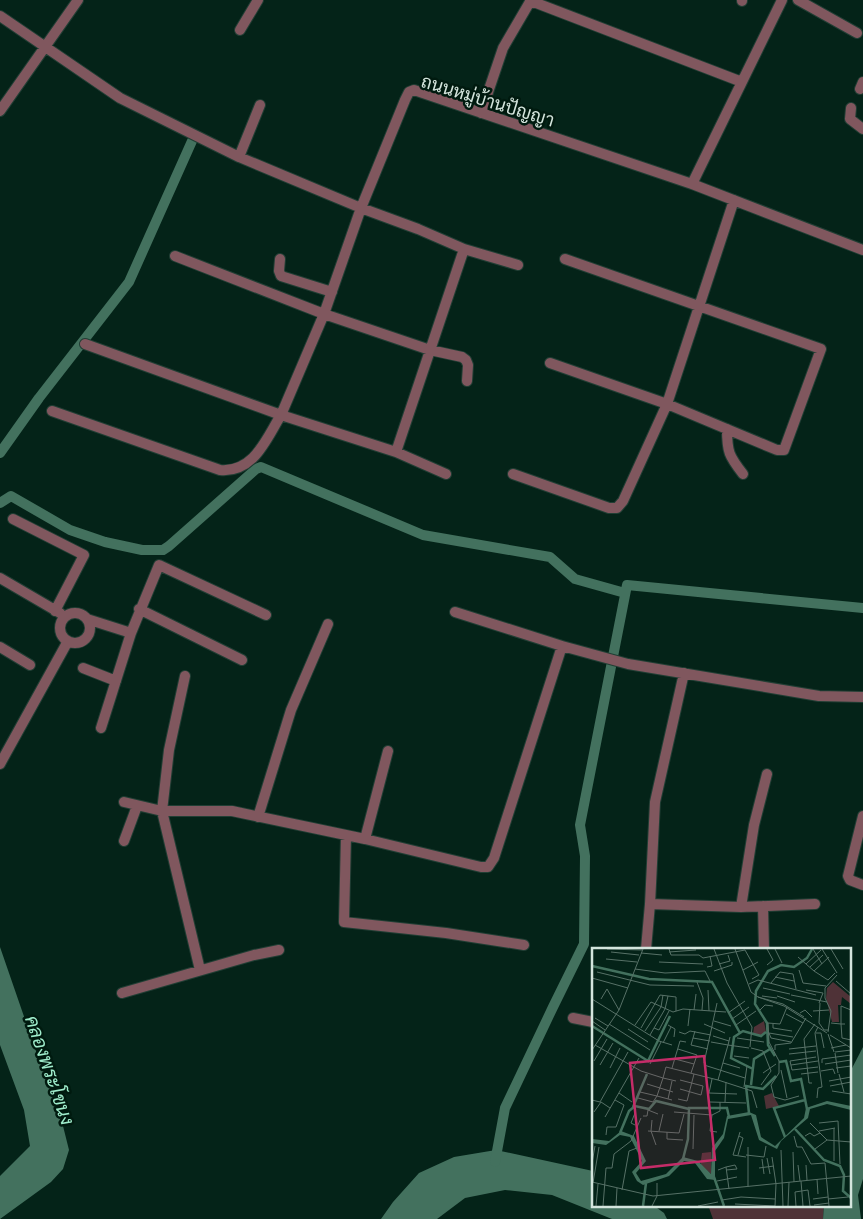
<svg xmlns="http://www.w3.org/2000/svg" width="863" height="1219" viewBox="0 0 863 1219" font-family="Manrope,Sarabun,sans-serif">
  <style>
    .green { fill: #4f3237 }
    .water { fill: #43715e }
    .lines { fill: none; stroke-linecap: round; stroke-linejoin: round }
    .canal { stroke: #43715e; stroke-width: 10 }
    .street-casing { stroke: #213e34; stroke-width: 12 }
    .street { stroke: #80575e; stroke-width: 10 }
    .labels { text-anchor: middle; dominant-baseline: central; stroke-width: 5; stroke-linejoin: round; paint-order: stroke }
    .street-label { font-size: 18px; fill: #d4e5dd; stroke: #001a0f }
    .water-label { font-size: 19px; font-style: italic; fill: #9fedcc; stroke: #001a0f }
    .inset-river { fill: none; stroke: #43715e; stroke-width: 2.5 }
    .inset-road { fill: none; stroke: #577167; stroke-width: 1 }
    .view { fill: #c42c68; fill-opacity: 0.15; stroke: #c42c68; stroke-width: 2.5 }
    .inset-edge { fill: none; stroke: #d4e5dd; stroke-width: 2.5 }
  </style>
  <rect width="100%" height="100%" fill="#042318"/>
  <path class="green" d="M708 1205H824L823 1219H713Z"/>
  <path class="water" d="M0 947 38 1057 57 1102 69 1150 63 1169 51 1182 0 1219V1176L30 1146 24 1110 0 1045Z
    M863 1047V1179L858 1195 861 1219H823L824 1205H849V1074Z
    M496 1150 593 1171V1205H653L664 1213 667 1219H612L552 1195 505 1190 465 1198 437 1219H381L393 1202 419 1173 454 1157Z"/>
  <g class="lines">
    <path class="canal" d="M0 453 39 398 129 282 192 141
      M0 503 11 496 70 530 105 542 142 550H163L169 546 256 469 261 467 423 535 550 557 575 579 625 593
      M495 1162 505 1108 553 1007 584 944 585 856 580 825 627 585 863 608"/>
    <defs>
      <path id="street" d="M798 0 857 33
        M531 1 742 82
        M742 1V0
        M0 16 120 98 239 157 361 208 405 100 409 92 414 90 692 184 863 250
        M240 30 258 0
        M860 89 863 82
        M851 108 850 119 863 129
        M0 111 78 0
        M481 113 503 48 531 0
        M239 157 260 105
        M692 184 782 0
        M175 256 324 314 430 350 462 357 466 360 468 365 467 381
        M280 259 279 271 281 276 332 292
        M85 344 281 415 324 314 361 208 418 229 464 249 518 265
        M550 363 667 404 777 450H784L821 349 565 259
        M52 411 220 470C254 473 266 439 281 415L396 452 446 474
        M727 429C727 452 729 456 743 474
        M396 452 464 249
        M513 474 609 508H617L623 501 667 404 734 200
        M13 519 84 555 55 611
        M0 578 60 613
        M139 609 242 660
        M455 612 562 646 628 664 819 696 863 697
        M60 628a15 15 0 1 1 30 0a15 15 0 1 1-30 0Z
        M87 619 131 633 159 565 266 615
        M0 647 30 665
        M83 668 116 681
        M185 676 169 750 162 811 200 970
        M101 728 131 633
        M0 764 68 641
        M124 802 162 811H232L365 839 481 867H488L494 858 562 646
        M863 816 848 876 850 880 863 885
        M258 817 291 710 328 624
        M346 835 344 922 446 933 524 945
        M365 839 388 751
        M124 841 137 806
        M650 904 741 907 815 904
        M763 906 764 949
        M741 907 754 825 767 774
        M646 949 650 904 655 802 684 673
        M122 993 254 955 279 950
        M573 1018 593 1022"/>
    </defs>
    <use href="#street" class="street-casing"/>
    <use href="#street" class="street"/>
  </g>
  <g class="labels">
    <g class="street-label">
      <text transform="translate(488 100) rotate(17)">ถนนหมู่บ้านปัญญา</text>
    </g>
    <g class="water-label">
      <text transform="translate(50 1070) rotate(71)">คลองพระโขนง</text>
    </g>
  </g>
  <g transform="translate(592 948)">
    <rect width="259" height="259" fill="#042318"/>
    <path d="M241 34 259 49V56L250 49 249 57H246L247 74H240L234 50 235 40ZM172 73 174 84 168 88 161 86 162 79ZM180 145 187 158 174 161 172 148ZM119 204V226L109 217V212L110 205Z" fill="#4f3237"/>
    <path d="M235 153 259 158V162L235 156 218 161 216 170 189 193 185 201 167 192 159 167 136 171 132 190 123 203V232L115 231 103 215 92 213 77 228 51 237 45 233 40 224 50 213 38 189 28 187 14 197 0 195V191L17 193 29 183 42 188 54 213 44 225 49 233 74 226 91 209 106 213 119 226 120 200 131 186 135 168 157 164 164 167 169 189 183 198 212 170 214 160Z" fill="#43715e"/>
    <path class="inset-river" d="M0 18 57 31 120 34 148 85M0 78 56 113 78 68M183 108 176 97 175 75 163 56 164 43 176 23 189 17 202 19 215 10 220 1M187 114 194 113 199 133 209 131 215 161M161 121 139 110 142 89 151 83 169 88 174 84M159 137 162 111 178 101M41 159 55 126M157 165 154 138 171 141 184 128M203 181 232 212 248 218 252 227 251 243 259 250M28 185 37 163 43 158 57 161 64 153 97 161M193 189 182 160 213 152M91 211 96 191 97 160H135L137 169M122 229 132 258M51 258 54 235"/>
    <path class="inset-road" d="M15 1 50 2M77 1 79 7H107L111 10 153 2 167 27 160 31M122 1 135 35 160 79 158 99M143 1 159 44 166 49M183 1 190 15M221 1 230 16M230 1 245 25M239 1 251 21M19 4 47 7M77 4 104 2M49 5 70 7M206 9 222 23M237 9 222 23 236 32 243 25M14 11 45 14M67 14 111 16M127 16 138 13 136 7M214 16 229 2M175 17 181 12 175 1M115 19 120 18 118 8M218 19 231 7M43 21 73 25 113 23 118 33M151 22 166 14M207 22 211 35 234 38M122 23 140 17V14M5 24 58 37 102 38M183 29 202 33M0 30 36 40M244 33 259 46M105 34 111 50 110 62M179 35 188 24 201 26 204 41M157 36 166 32 224 47M171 40 198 46M116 42 117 63M214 42 231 45 227 55M199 47 235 54M170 48 185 50M185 48 203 54M0 51 67 93 80 97M9 51 15 41 27 62M228 55 227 75 232 82H237M102 62 104 46M168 62 173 57 181 58M221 63 237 62M136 65 153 53M208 65 213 62 220 69M194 66 211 75M212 69 191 56 166 49 192 58 235 85M3 70 16 78M140 71 157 59M0 73 13 82M122 73 139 78M239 75 249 76V58L259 62M17 76 58 102M112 76 133 85M181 76V80L200 83M253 76H249L250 90 259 92M43 77 59 54 81 64 91 61 134 64M76 77 83 81 82 89M144 77 164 63M96 78 98 61M49 80 68 47 84 49V63M62 80 67 82 77 63M36 81 56 94M53 83 69 59 71 47M103 83 99 97 116 101M87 84 93 86 98 83 119 87M236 84 239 63 233 50V40L245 27M224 85H229L232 100M236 86 242 104M58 87 73 61 76 48M238 87 259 100M121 88 137 93M101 90 118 93M145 90 172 94M119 94 136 97 138 89M199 94 179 90 177 85 201 89M71 95 79 79M3 97 49 123 71 130 74 119 126 132 136 97 157 100M159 100 171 103 179 123 169 137M239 100 254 97M86 101 105 107 99 125M197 101 224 98M0 102 27 62 51 1M183 102V97L199 95 214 70M243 104 259 102M243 105 246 125M197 106 224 103M142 108 157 110M224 109 198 113 200 122 226 119M83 111 102 116M2 113 15 91M112 115 125 55M131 115 148 120M230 115V111L259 107M58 116 69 94M233 116 259 112M8 117 21 95M112 117 153 130M199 117 226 113M18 120 28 100M80 120 88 93 94 94M244 120 259 118M189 122 195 150M229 123 241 121 243 126M171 125 184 116M209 126 226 124M247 126 252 144M120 131 117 145 145 146M126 132 160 143 165 160M237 133 259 129M220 135H217L212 91 223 76M55 136 81 144M238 138 259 134M152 139 155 118M88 141 109 147 111 138 88 132M240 143 259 146M48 144 65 148 71 130 84 133M27 145 40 154M182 149 179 137 187 125V113L177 94 176 75 188 76 195 59M182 149 193 152 207 148M46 150 61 154 65 148 80 152M225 150 226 140 230 139 223 85 226 79M76 151 80 133M86 151 95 153 102 126M0 152 8 154 36 104M118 154 154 155M133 154 134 134M2 164 9 154 18 160M82 164 120 167 128 163V154M120 167 118 183 125 184M51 168H55L56 162 66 166M13 169 47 110M60 172 59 183 64 197M218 175 235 192 259 194M227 175 246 173 248 216M43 177 39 175 43 165M242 180V213M56 183 87 185 92 166M67 183 71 166M227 183 243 180M75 184V191L91 192M148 184 141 207 154 209M14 187 15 179H24L32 157 23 152M202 188 205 199H210L219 216 233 215 237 258M213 188 218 185 222 188 228 185M101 201 102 167M223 201 235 192M189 202 191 258M201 204 202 234M146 207 151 190 147 188M154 207 172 209 174 198M180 209 184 236M175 210 178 226M170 211 172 226M0 215 3 198M206 217 208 233M214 217 215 232M134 219 143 217 145 221 134 222M167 220 182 218M126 222 134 219 137 241M225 231 226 246M125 233 145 229M209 233 211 258M0 234 61 248 259 228M1 235 7 199M156 239V199M30 242 37 203 45 200M221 251 236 249M236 251 256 249M130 252 149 249 183 251M143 256 183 258M222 257 237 255M4 258 6 236M11 258 14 220H20L22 206 39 193 49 170M24 258 25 240M60 258 65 248V235M106 258 126 254M183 258 184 236M196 258 197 234M204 258 203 244 216 242 218 258"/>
    <path class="view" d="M112 108 123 212 49 220 38 115Z"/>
    <rect width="259" height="259" class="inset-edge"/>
  </g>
</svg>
